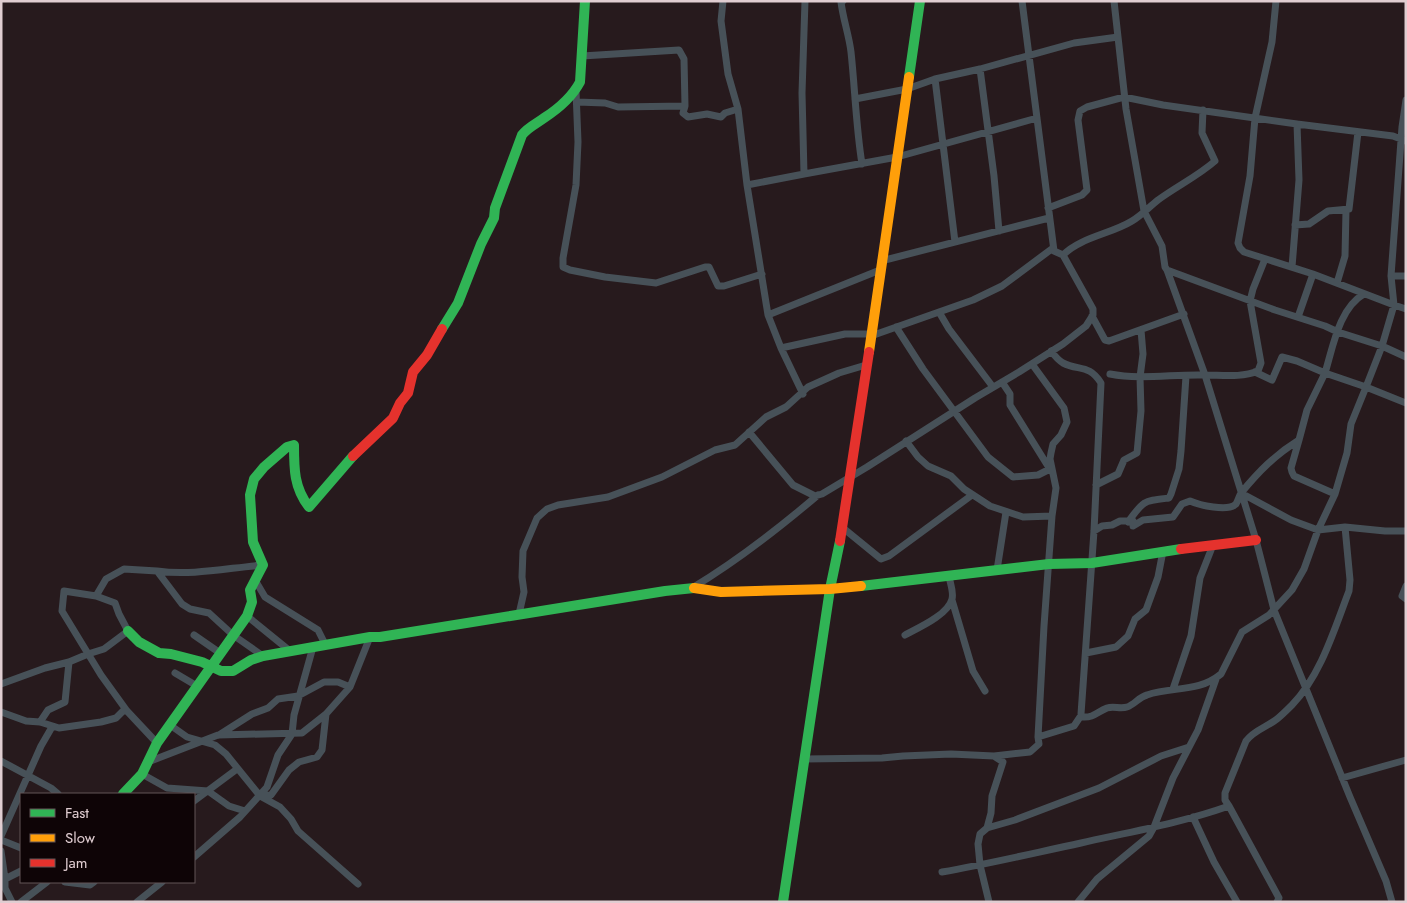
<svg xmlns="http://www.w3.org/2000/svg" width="1407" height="903" viewBox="0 0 1407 903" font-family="Jost,sans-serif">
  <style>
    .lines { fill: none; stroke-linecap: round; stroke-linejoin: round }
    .street { stroke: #475158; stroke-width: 7 }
    .fast { stroke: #30b455; stroke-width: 10 }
    .slow { stroke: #ff9f0a; stroke-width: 10 }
    .jam { stroke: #e5322d; stroke-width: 10 }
  </style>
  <rect width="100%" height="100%" fill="#271a1d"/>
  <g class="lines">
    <path class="street" d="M723 1 721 21 728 74 738 109 747 185 768 315 781 348 803 394
      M805 1 802 93 804 174 897 157 1037 118
      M843 1 841 2C843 19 849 35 851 52 855 89 856 127 862 164
      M1114 1 1126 109 1144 211 1162 246 1165 267 1167 270 1275 310 1325 326 1338 332 1382 346 1406 357
      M1276 1 1272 42 1255 118 1250 176 1238 243 1240 248 1244 252 1313 274 1298 317
      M582 56 679 50 684 59 685 106 683 113 688 117 707 114 721 117 725 113 738 109
      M980 69 994 176 999 231
      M935 79 955 242
      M576 91 578 142 576 185 563 258V267L570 270 605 277 656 283 705 267H709L718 286H724L762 274
      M855 99 907 89 935 79 980 69 1074 43 1118 37
      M577 102 605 103 618 107 685 106
      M747 185 804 174
      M1048 208 1082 195 1087 190 1078 120 1080 111 1087 107 1124 97 1163 105 1297 124
      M1295 225 1309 224 1328 211 1349 209 1358 132
      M1063 255C1081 237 1111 234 1132 221 1142 215 1149 207 1158 200 1177 186 1198 176 1215 161L1202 133 1203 110
      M881 261 1049 218
      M1292 267 1299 180 1297 124 1393 136 1406 141
      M1167 270 1205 375 1256 540 1274 610 1350 797 1386 881 1392 902
      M1313 274 1394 305 1391 276H1406
      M1391 276 1402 127 1406 100
      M1337 283 1345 256 1346 210
      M1406 309 1394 305 1382 346 1366 387 1406 403
      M939 312 949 329 993 387
      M768 315 880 270
      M1092 316 1105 340 1109 341 1184 314
      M896 327 923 369 988 457 1013 477 1038 475 1050 469
      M871 336 973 300 1002 286 1053 248
      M781 348 845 334H871
      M1051 351C1054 355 1058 360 1063 363 1079 371 1089 364 1101 383L1094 531 1081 714 1082 717C1094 718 1097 712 1107 708 1113 706 1121 709 1127 707 1134 705 1139 697 1147 695 1173 686 1198 693 1221 674L1242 632 1269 615 1292 590 1304 569 1318 530 1345 527 1385 531H1406
      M1032 364 1064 408 1067 422 1061 435 1053 444 1051 453 1050 459 1056 488 1052 516 1044 626 1038 737 1074 726 1080 717H1082
      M1110 374C1141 380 1173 374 1204 375 1222 375 1241 378 1258 371L1261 363 1250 301 1253 289 1265 259
      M1002 382 1010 394V405L1051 471
      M749 432 793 485 815 496 822 494 867 467 975 398 1019 372 1063 344 1086 326 1093 315V309L1063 255 1054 251 1022 1
      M1299 440 1291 468 1292 472 1294 476 1335 494
      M906 441 918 457 928 466 951 476 964 489 990 506 1023 517 1052 516
      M1096 485 1118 474 1124 460 1137 453 1141 411 1140 377 1143 354 1141 330
      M1241 493C1259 471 1275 455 1299 440L1307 410 1325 373 1297 361 1282 357 1272 380 1255 372
      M1128 522C1144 500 1143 501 1169 498L1171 494 1179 469 1181 451 1186 376
      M843 528 881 559 889 556 972 495
      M1094 531 1102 526 1112 525 1120 521H1133V526L1143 520 1173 517 1182 504 1190 501C1199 505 1228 512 1236 504 1238 501 1239 496 1241 493L1291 520 1318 530 1335 494 1347 453 1351 424 1366 387 1325 373C1333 347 1339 308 1364 294
      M997 570 1006 512
      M157 571C192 576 227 568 263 565
      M255 580 265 597 318 630 325 644
      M1406 586 1402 596 1406 599
      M692 588C737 561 778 529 818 495
      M96 596 106 579 124 569 157 571 182 604 190 609 209 613 233 635 263 656
      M952 600 973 671 985 691
      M519 614 524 592 522 577 523 551 537 518 547 509 558 505 608 497 662 477 715 450 735 445 766 417 786 407 808 387 839 373 866 365
      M247 616 290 651
      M194 635 220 653
      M905 635C918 628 948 615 952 599 954 592 950 583 949 576
      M1086 653 1116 647 1128 636 1135 619 1146 610 1158 577 1163 551
      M175 673 197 686
      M1 684 45 668 69 662 88 654 104 649 128 631 119 614 115 603 96 596 64 591 62 611 101 675 127 711 157 743
      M1173 689 1191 636 1200 578 1213 545
      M1 712 26 721 40 722 59 728 101 722 116 718 125 709
      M40 722 48 710 65 702 69 662
      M170 725 187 737 215 745 226 754 260 796 271 795 289 770 299 762 317 757 322 750 326 714 350 687 370 637
      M219 735 252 714 268 708 278 699 298 696 324 682H338L350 687
      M804 759 882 758 903 756 951 754 994 756
      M1 761 51 788 58 794
      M148 762 218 735 302 733 326 714
      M142 774 167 788 208 791 229 806 245 811
      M1342 778 1406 760
      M260 796 280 807 291 819 298 831 358 884
      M194 801 237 769
      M1229 806 1279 898 1277 902
      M1193 817 1214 862 1237 902
      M987 828 991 813 992 796 1003 762 994 756 1030 752 1039 744 1038 737
      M1 836 41 746 52 727
      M1 840 21 848
      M1 851 5 879V888L12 902
      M194 857 240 817 267 787 278 755 292 734 294 715 313 647
      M942 872C988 864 1034 853 1081 843 1130 832 1181 823 1229 806L1225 800V793L1246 741C1254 730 1267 727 1277 719 1282 715 1287 710 1292 705 1321 675 1334 630 1349 591L1350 580 1345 527
      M5 879 21 871
      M65 882 90 885 94 882
      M21 902 47 882
      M137 902 162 882
      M989 902 980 865 978 844 980 834 987 828 1015 820 1099 788 1161 756 1189 747
      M1078 902 1097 879 1149 836 1154 827 1173 778 1198 730 1216 679"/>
    <path class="fast" d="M909 77 920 1
      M442 329 458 303 481 244 494 218 495 208 522 135C528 127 536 124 544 118 558 109 572 97 580 82L585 1
      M861 586 1049 564 1092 563 1181 549
      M128 631 139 642 159 653 171 654 202 662 221 671H233L251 660 263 656 370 637H380L665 591 694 588
      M123 794 142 774 157 743 247 616 252 602 250 590 263 565 253 542 250 495 254 479 264 467 287 447 294 445C294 469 294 488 309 507L353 456
      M783 902 830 589 840 541"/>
    <path class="slow" d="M869 352 909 77
      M694 588 721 592 830 589 861 586"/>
    <path class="jam" d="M353 456 393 418 400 403 408 393 413 372 427 355 442 329
      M840 541 869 352
      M1181 549 1256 540"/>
  </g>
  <rect width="1407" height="903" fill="none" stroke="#e0cdd1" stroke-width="5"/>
  <rect x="20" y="793" width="175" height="90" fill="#0e0406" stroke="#625457"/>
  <rect x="30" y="809" width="25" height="8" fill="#30b455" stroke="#625457"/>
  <text x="65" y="818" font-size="15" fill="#e0cdd1">Fast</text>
  <rect x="30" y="834" width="25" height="8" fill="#ff9f0a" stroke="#625457"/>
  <text x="65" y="843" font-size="15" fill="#e0cdd1">Slow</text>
  <rect x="30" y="859" width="25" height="8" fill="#e5322d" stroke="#625457"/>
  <text x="65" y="868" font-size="15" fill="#e0cdd1">Jam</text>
</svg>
